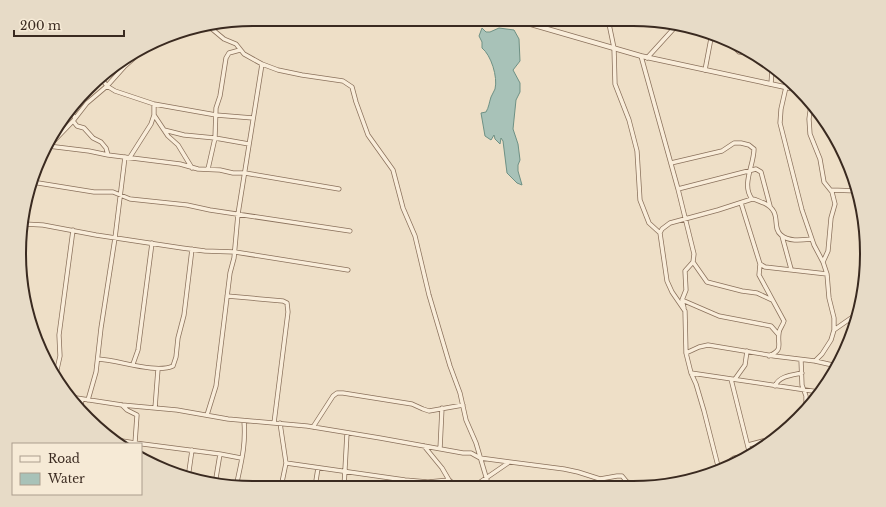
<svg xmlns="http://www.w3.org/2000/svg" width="886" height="507" viewBox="0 0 886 507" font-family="'Libre Baskerville',serif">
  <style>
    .water { fill: #a8c2b8; stroke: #6e9185 }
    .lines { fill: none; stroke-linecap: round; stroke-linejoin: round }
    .minor-casing { stroke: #8a715c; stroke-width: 5 }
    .tertiary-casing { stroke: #8a715c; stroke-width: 5.5 }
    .minor { stroke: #f9edda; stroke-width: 3.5 }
    .tertiary { stroke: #f9edda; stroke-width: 4 }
    .rim { fill: none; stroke: #3a2a20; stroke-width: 2 }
  </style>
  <rect width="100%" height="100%" fill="#eedfc7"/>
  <path class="water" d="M482 28 486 32H490L499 28 514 30 519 39 520 61 513 70 520 83V92L516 100 513 129 518 144 520 160 518 165V171L522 185 517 183 507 173 503 141 501 138 500 144 495 139 494 135 491 140 485 136 481 113 486 112C489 107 489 103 491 97 492 94 494 92 495 89 498 77 491 55 482 48V42L479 36Z"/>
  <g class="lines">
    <defs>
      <path id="minor" d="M608 19 614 48 615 84 629 120 637 151 640 200 649 223 660 233
        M203 27 212 29 224 39 236 44 244 54 262 64 278 70 302 75 343 81 352 87 356 102 368 135 393 170 403 208 415 236 429 295 450 366 460 393 466 420 476 443 489 487
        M737 45 736 49 739 52 753 53
        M641 56 678 189
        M647 58 677 25
        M705 70 712 33
        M101 78 107 86 115 91 154 104 216 115 253 118
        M771 84 772 70
        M786 87 781 109 780 123 802 210 814 245 823 262 827 274 829 298 834 318V330L831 340 822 354 815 361
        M811 104 809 119 810 134 820 159 824 182 832 192 835 204 831 218 828 251 823 262
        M70 111 75 118
        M154 115 168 136 178 145 192 168
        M73 121 77 126 84 128 93 138 101 142 106 148 108 155 180 164 198 169 220 170 233 173H245L339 189
        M164 130 184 135 215 138 249 144
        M48 146 89 151 108 155
        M48 147 73 121 87 103 107 86 124 67 142 51
        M130 157 151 124 154 115V104
        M671 163 722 151 734 143H741L749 145 754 149C754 165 741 185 752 199
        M208 169 215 138 216 108 220 96 226 58 229 53 240 50
        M32 182 94 192H113L130 199 187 205 210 210 350 231
        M831 190 858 191
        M741 203 760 264 765 267 827 274
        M24 224 43 225 96 235 182 248 205 251 235 252 348 270
        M782 236 791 269
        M693 262 707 282 742 291 757 293 772 300
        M760 264 759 275 784 321C783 325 779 329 779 333 777 346 784 349 769 356
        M227 296 283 301 287 303 288 312 274 423
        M682 300 719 316 771 326 778 334
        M684 308 682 300 686 290 685 271 693 262 694 254 678 189 756 169 761 172 770 206
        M834 330 854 316
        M686 353 699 347 708 345 774 356 815 361 837 366
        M98 359C119 360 155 374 173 366L176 357 178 338 184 315 192 249
        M801 360 802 385 806 396V409
        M133 364 138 350 152 243
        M691 373 819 392
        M56 374 60 356 59 335 73 230
        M731 379 750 455
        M735 379 745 365 747 351
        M775 386C779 376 792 375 802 373
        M70 397 122 405 177 410 228 419 307 426 380 438 463 453H471L480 458 564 469 578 472 600 479 617 476H622L627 482 642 486
        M88 400 96 372 101 328 115 238 125 157
        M155 408 158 369
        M80 411 82 399
        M207 415 216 386 230 273 234 258 238 214 262 64
        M280 423 286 463 281 487
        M313 427 333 396 337 393H343L412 404 423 409 429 411 463 405
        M774 438C776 430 785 427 792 424
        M116 440 135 443 137 415 127 410 122 405
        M135 444V443L220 454 241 458
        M748 445 774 438
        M424 446 442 468 449 480 457 487
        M440 449 442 408
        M286 463 405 480 428 482 449 480
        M719 469 734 458 746 457
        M719 470 704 411 696 384 691 373 686 353 685 311 672 292 667 281 660 233 662 229 670 223 718 210 752 199C756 199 760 202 764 203 783 212 771 227 781 235 789 242 802 240 812 239
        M188 478 192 450
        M216 484V478L220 454
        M236 487C241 463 246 446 244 421
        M315 487 318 468
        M344 487 347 433
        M473 487 508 463"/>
      <path id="tertiary" d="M513 19 641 56 794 89"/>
    </defs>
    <use href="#minor" class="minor-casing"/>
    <use href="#tertiary" class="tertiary-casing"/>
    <use href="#minor" class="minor"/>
    <use href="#tertiary" class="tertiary"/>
  </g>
  <path d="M0 0H886V507H0ZM253 26H633A227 227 0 0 1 860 253V254A227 227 0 0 1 633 481H253A227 227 0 0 1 26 254V253A227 227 0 0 1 253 26Z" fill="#e7dbc7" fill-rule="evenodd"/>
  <path class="rim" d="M253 26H633A227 227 0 0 1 860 253V254A227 227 0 0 1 633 481H253A227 227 0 0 1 26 254V253A227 227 0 0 1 253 26Z"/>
  <rect x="12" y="443" width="130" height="52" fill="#f6ead6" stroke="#ab9d8d"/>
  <rect x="20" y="456" width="20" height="6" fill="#f9edda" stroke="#ab9d8d"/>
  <text x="48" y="463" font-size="12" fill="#3a2a20">Road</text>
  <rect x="20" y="473" width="20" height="12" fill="#a8c2b8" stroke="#ab9d8d"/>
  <text x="48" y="483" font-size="12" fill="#3a2a20">Water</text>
  <path d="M14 30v6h110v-6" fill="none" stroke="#3a2a20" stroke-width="2"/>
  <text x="20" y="30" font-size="12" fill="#3a2a20" stroke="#f6ead6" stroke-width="3" paint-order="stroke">200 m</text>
</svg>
